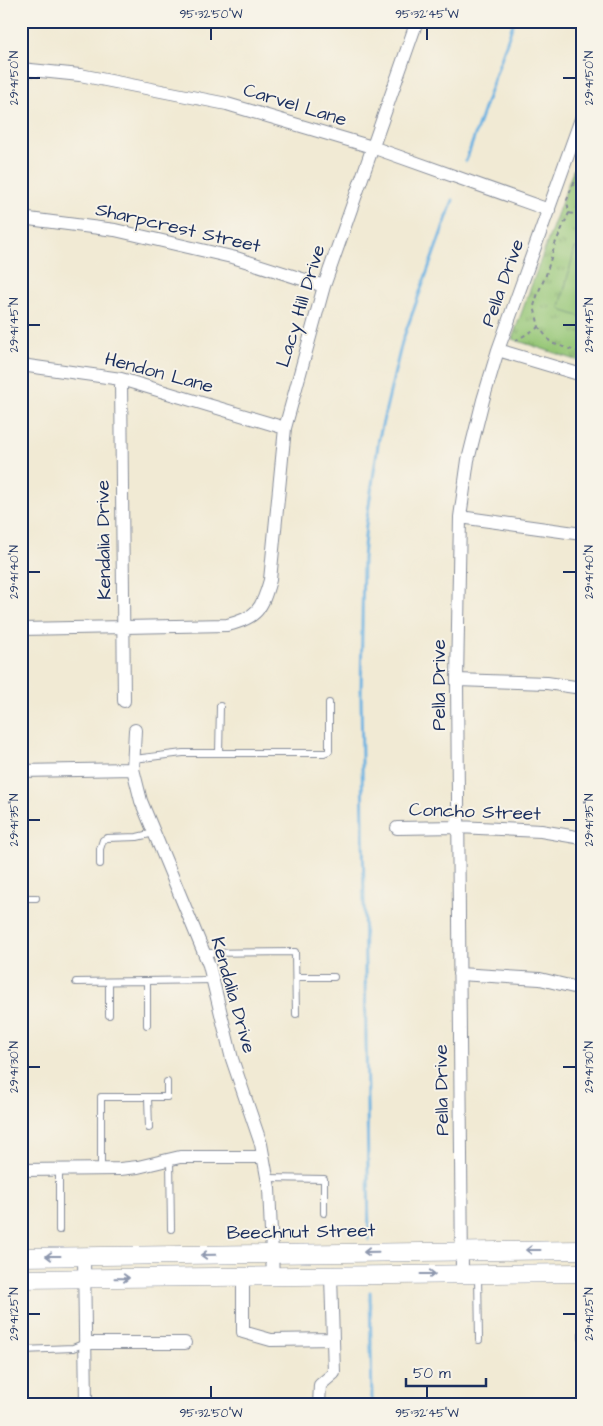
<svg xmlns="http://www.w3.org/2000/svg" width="603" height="1426" viewBox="0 0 603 1426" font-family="'Architects Daughter',sans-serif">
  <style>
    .grass { fill: url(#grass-tufts); stroke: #587a6a }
    .pitch { fill: #95c676; stroke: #587a6a }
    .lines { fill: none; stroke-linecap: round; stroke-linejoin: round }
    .stream { stroke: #6cb2e2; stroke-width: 3 }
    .lane-casing { stroke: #868c99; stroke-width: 8 }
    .street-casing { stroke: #868c99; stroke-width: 14 }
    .secondary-casing { stroke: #868c99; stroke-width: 19 }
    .path { stroke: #868c99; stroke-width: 2; stroke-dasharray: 4 4; stroke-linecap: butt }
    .lane { stroke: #fff; stroke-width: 6 }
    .street { stroke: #fff; stroke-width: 12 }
    .secondary { stroke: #fff; stroke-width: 18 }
    .oneway { stroke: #8d97ae }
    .ticks { fill: none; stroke: #1b2f5e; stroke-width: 2 }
    .labels { text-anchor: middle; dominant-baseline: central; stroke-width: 4; stroke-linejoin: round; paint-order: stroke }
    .street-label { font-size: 19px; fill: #1b2f5e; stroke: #f7f3e8 }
    .neatline { fill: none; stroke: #1b2f5e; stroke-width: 2 }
    .ticks-label { font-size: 12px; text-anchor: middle; fill: #1b2f5e }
  </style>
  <defs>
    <pattern id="grass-tufts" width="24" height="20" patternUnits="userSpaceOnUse" patternTransform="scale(1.25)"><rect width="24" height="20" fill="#95c676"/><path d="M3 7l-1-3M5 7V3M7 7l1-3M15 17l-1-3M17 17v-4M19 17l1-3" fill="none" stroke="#79a164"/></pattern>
  </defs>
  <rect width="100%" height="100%" fill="#f7f3e8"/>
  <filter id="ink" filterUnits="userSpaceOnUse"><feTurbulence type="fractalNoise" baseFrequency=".02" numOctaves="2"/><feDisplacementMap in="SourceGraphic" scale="10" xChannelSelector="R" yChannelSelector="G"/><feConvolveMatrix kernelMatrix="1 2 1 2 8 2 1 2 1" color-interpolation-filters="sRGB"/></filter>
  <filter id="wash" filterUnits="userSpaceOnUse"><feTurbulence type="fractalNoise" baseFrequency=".0096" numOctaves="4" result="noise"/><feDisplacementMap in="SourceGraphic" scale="20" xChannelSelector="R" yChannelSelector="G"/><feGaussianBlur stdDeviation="1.12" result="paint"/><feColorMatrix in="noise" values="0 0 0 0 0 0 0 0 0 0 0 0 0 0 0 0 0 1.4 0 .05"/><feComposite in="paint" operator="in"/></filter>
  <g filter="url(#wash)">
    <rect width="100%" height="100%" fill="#f1ead4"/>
    <path class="grass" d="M582 146V362L512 339Z"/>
    <path class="pitch" d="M575 248 582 249V317L563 311 560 307Z"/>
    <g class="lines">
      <path class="stream" d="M466 161 514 21
        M369 1240 361 694 363 558 366 525 379 438 402 342 453 200
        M370 1292 372 1405"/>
    </g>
  </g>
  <g filter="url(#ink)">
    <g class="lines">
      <defs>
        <path id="lane" d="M219 753 220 706
          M134 759 183 753H324L329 751V703
          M100 864V849L103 840 107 838 137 837 154 833
          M21 898H36
          M204 953 295 952 296 1014
          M296 977H334
          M147 981V1025
          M76 982 213 980
          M109 982V1015
          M148 1097 149 1128
          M170 1159 171 1229
          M59 1169V1230
          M101 1169V1097H167V1082
          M267 1178 324 1179V1213
          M478 1275 479 1340
          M582 1338V1320
          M22 1350 73 1348 85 1343"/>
        <path id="street" d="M21 69 80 75 227 104 372 147 549 210
          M21 218 115 230 236 258 324 286
          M498 350 582 375
          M21 365 121 379 285 428
          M121 379 124 701
          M460 517 582 534
          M21 629 227 625C257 618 262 609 270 580L285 428 324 286 417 21
          M457 680 547 683 582 688
          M135 730 133 769 141 801 209 965 232 1059 261 1144 269 1188 273 1276
          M21 771 133 769
          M397 828 458 827 541 831 582 838
          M459 974 540 979 582 989
          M21 1170 120 1169 138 1167 180 1157H263
          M84 1256 86 1405
          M462 1274 457 680 460 517 468 460 483 400 498 350 582 116
          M243 1277V1332L271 1340 333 1339
          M85 1343H185
          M319 1405 320 1385 334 1373 331 1276"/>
        <path id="secondary" d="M21 1257 582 1250
          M21 1279 582 1273"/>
      </defs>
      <use href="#lane" class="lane-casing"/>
      <use href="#street" class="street-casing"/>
      <use href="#secondary" class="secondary-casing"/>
      <path class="path" d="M582 168 571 189 567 200 569 213 555 244 546 275 538 293 534 306 539 327 551 343 582 353
        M569 213 582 216
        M515 341 539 327"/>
      <use href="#lane" class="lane"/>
      <use href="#street" class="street"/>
      <use href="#secondary" class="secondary"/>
    </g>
    <defs><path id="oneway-shaft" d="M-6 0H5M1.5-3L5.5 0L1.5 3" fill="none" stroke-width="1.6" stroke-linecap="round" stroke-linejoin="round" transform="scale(1.25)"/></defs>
    <g class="oneway">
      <use href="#oneway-shaft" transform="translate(533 1250) rotate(180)"/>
      <use href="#oneway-shaft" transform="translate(371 1252) rotate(179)"/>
      <use href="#oneway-shaft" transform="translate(208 1255) rotate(179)"/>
      <use href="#oneway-shaft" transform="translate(53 1256) rotate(180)"/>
      <use href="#oneway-shaft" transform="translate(428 1274)"/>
      <use href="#oneway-shaft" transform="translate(122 1278) rotate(-1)"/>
    </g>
  </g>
  <path class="ticks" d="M211 28V40M427 28V40M28 78H40M563 78H576M28 325H40M563 325H576M28 572H40M563 572H576M28 820H40M563 820H576M28 1067H40M563 1067H576M28 1314H40M563 1314H576M211 1386V1398M427 1386V1398"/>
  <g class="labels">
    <g class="street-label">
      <text transform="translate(295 105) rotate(17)">Carvel Lane</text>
      <text transform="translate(178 228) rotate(13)">Sharpcrest Street</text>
      <text transform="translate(503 283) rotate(-70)">Pella Drive</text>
      <text transform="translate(301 306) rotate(-73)">Lacy Hill Drive</text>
      <text transform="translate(159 373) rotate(15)">Hendon Lane</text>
      <text transform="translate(104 540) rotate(-91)">Kendalia Drive</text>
      <text transform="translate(439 685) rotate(-90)">Pella Drive</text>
      <text transform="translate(475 812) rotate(2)">Concho Street</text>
      <text transform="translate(233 995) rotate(74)">Kendalia Drive</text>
      <text transform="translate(442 1090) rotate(-91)">Pella Drive</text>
      <text transform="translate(301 1232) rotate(-1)">Beechnut Street</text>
    </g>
  </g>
  <rect width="603" height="1426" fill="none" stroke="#f7f3e8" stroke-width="55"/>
  <path d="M406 1378v8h80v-8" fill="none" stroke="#1b2f5e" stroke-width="2.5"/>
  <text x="413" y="1378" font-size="15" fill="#1b2f5e" stroke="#f7f3e8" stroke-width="4" paint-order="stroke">50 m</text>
  <rect x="28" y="28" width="548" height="1370" class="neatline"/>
  <g class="ticks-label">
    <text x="211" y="18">95°32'50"W</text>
    <text x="427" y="18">95°32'45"W</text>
    <text transform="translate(14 78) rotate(-90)" y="4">29°41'50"N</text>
    <text transform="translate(589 78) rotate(-90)" y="4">29°41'50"N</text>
    <text transform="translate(14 325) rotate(-90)" y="4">29°41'45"N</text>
    <text transform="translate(589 325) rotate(-90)" y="4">29°41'45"N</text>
    <text transform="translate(14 572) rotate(-90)" y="4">29°41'40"N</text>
    <text transform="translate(589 572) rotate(-90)" y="4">29°41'40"N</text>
    <text transform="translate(14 820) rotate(-90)" y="4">29°41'35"N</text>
    <text transform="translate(589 820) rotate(-90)" y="4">29°41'35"N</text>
    <text transform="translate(14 1067) rotate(-90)" y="4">29°41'30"N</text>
    <text transform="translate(589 1067) rotate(-90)" y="4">29°41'30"N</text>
    <text transform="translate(14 1314) rotate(-90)" y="4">29°41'25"N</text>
    <text transform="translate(589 1314) rotate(-90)" y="4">29°41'25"N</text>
    <text x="211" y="1417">95°32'50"W</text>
    <text x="427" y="1417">95°32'45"W</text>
  </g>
</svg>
